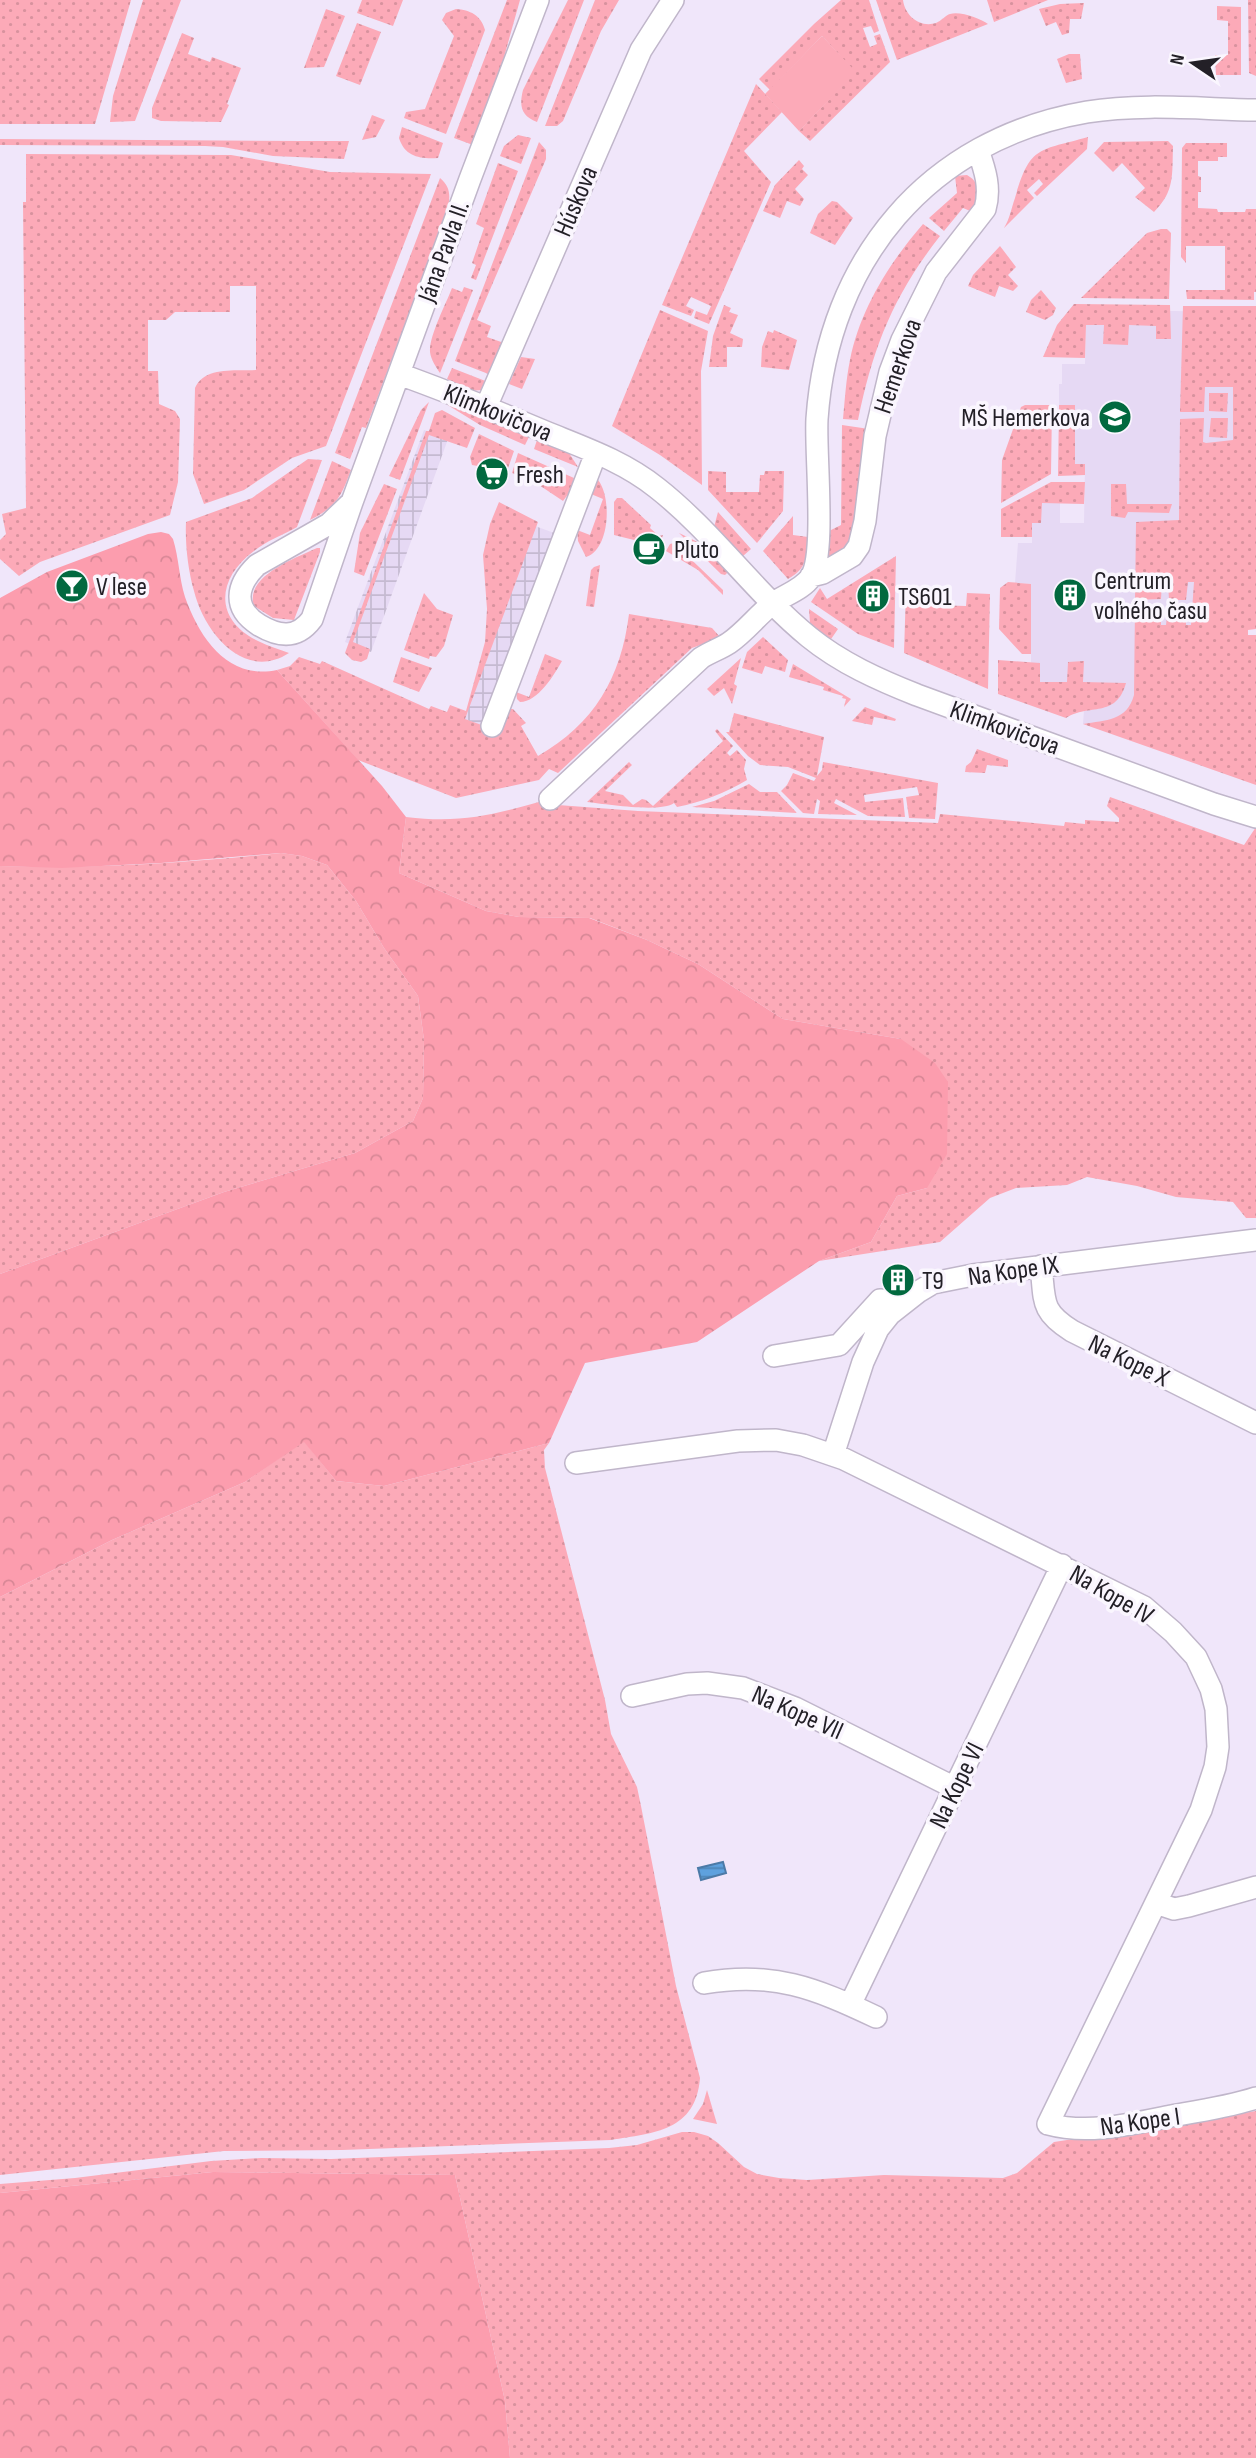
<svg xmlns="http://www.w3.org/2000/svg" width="1256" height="2458" font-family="'Sofia Sans Condensed',sans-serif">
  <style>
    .built { fill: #e6d9f4 }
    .industrial { fill: url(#industrial-grid) }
    .grass { fill: url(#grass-dots) }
    .forest { fill: url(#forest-crowns) }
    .pitch { fill: #fcaab8 }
    .water { fill: url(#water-rules); stroke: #4c7aa7; stroke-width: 2 }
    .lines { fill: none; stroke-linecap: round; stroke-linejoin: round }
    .minor-casing { stroke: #c0b6ca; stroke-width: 24 }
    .minor { stroke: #fff; stroke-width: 21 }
    .labels { text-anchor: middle; stroke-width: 7; stroke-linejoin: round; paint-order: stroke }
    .street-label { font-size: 26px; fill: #232027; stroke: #faf6fe }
    .poi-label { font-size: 26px; fill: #232027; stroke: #faf6fe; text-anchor: start }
  </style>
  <defs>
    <pattern id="industrial-grid" width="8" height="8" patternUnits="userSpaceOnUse" patternTransform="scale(1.75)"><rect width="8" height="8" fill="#e6d9f4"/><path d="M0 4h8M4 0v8" fill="none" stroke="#c5bad1"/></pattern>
    <pattern id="grass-dots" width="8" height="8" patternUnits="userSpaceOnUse" patternTransform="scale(1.75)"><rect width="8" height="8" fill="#fcaab8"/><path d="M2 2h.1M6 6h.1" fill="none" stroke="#d8929e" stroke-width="1.8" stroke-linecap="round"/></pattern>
    <pattern id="forest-crowns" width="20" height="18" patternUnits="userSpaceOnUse" patternTransform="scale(1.75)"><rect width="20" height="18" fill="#fc9dae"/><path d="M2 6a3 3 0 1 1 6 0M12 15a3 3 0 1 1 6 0" fill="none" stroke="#d88796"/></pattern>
    <pattern id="water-rules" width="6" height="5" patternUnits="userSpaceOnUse" patternTransform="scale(1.75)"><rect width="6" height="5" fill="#5ea1de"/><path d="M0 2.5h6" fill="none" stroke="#4d83b4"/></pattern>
  </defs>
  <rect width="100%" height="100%" fill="#f0e6fa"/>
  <path class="built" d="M1103,310L1243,312L1241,492L1207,696L1162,732L1083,724L1084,711L1067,682H1039L1031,662V584L1015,583L1018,543H1032V523L1041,503H1060V523H1084L1085,465L1075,464V405H1059V384H1062V364H1085L1086,325Z"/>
  <path class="industrial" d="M424,430L448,439L371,652L345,642Z
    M535,526L557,534L486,727L464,719Z"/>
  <path class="grass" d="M0,0H131L95,124H0Z
    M143,0H181L135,121L110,122L113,96Z
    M362,0H403L393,26L357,13Z
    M507,0H520L499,75L473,145L454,138Z
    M568,0H584L537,122C521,116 519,106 523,90Z
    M595,0H619L601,31L563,121L557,126H545Z
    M841,0H869L879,31L874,33L871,26L863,28L870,47L877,44L874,36L880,34L890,62L810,141L799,131L855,72L822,36L770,90L759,79L814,24Z
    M876,0H903C905,16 920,28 936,23C941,21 946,15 950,14C961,11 981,19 988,24L897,60Z
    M987,0H1048L994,22Z
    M1248,0H1256V76L1249,73Z
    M1084,3L1081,19H1070L1069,33L1062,35L1056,22L1046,26L1039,9L1060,4Z
    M1217,6L1241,7V75H1216L1215,55H1228V21L1217,20Z
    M326,9L345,16L324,67L304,68Z
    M456,9C470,10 481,15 485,30L446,134L404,118L406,112L425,109L454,36L442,20L446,13Z
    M357,23L381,32L360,85L336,76Z
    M182,33L194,38L188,54L210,62L212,57L241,68L227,104L229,105L221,122L161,121L152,118V108Z
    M1069,54H1080L1082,79L1066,83L1057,59Z
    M756,84L782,112L744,151L771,182L709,324L694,318L696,311L707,315L711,306L691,297L686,306L694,310L691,316L662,305Z
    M372,115L385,120L376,137L362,140Z
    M402,127L443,143L438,158C420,159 405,157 399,138Z
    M518,135L531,138L521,164L500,156L504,146Z
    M1088,137L1087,149L1037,196L1034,193L1043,184L1039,179L1027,190L1034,198L1004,228C1010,218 1011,209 1015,198C1030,145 1039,151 1088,137Z
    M0,139L301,141H349L344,159L273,156L223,147L205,146L0,145Z
    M1168,141L1173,146C1172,175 1175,191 1154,212L1135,197L1145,188L1122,163L1113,172L1094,153L1104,142Z
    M539,142L546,150V159L477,320L491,326L487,337L504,343L491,375L455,361Z
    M1186,143H1227V157H1218V161H1198V176L1201,177V192H1198V208L1217,209L1218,212H1245L1246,209H1256V292H1254V300L1187,299L1186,290H1225V246H1186V263L1181,257L1182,148Z
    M26,154L231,155L330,172L431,174L326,446L292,458L244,490L204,504L193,474L195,388C204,366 237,371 256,370V286H230V312H175L166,320H148V371H158L159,404L175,411L180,419L178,482L170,515L40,562L19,576L0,559V540L6,534L2,514L26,508L23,202H26Z
    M799,160L804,166L802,169L808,175L795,189L804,199L800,206L787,201L780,218L763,211L775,185Z
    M498,163L518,171L476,280L471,278L476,265L472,263L484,228L476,224Z
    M967,175C983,184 978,197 975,213L963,208L944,231L929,218L957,193L955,176Z
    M440,178C452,188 450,198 447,213L366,428L362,427L350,459L335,453Z
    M832,201L837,202L853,218L835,245L810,233L818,214Z
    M923,224L940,236C893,296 873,347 858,420L843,419C845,399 846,379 850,360C860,309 890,262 923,224Z
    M1161,229H1167L1171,233L1169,299L1081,298L1147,233Z
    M1000,246L1016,267L1008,275L1018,286L1013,291L999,286L995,297L968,286L973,275Z
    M464,287L473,290L440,373C436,367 431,360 430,352C429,336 446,304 452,288L462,292Z
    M1041,290L1056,308L1053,315L1045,320L1026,312L1031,300Z
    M1074,304L1170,305L1171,339H1156V326L1129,325L1128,345L1103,344L1104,325H1086L1085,358L1043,357L1057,325Z
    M724,305L731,308L729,312L738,315L730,333L743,339L742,347H727V367H709L713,336Z
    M1183,306H1256V629L1248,630V635H1256V785L1083,724C1106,720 1127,721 1134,695L1135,606L1161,607V625H1166L1168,607L1184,606L1186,609V625H1191L1194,582H1188L1186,600H1169L1168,582H1162L1161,599L1135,600L1136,522L1179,520L1180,419L1204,418L1203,442L1206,443L1233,440V387H1205L1204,412H1180Z
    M660,310L708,331L701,371L702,485L660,455L612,426Z
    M774,330L797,340L789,370L761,367L762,347L768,331L773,333Z
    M521,357L535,359L522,389L509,384Z
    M452,368L488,382L483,390L468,391L447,379Z
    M1209,393H1228L1227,412L1209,411Z
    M429,402L400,480L389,476L421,410Z
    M446,404L455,405L529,437L525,445L480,425Z
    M1025,405H1049L1052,407L1051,474L1001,503L1002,460L1021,407Z
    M1059,405H1075V464H1085V475L1058,476Z
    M442,410L475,428L467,448L429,435L353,642L370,649L367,659L361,662L352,660L345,653L426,431H429L435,413Z
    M1211,418H1228L1227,438L1209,437Z
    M842,425L869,429L851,545L831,559L827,552V532L841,525Z
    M479,434L514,451L507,471L472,465L470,457Z
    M537,440L569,453L578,467L534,449Z
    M518,453L574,478L572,489L563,501L536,483L512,473Z
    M308,459L322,460L297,527C283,535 266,541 254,551C216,579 214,620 258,641C268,646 279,649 289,653C244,682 204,632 194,591C188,570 185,544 186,522L252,498Z
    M332,461L351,470C341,497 337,506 310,520Z
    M708,471L726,472V492H759L760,475H764L765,471H784L783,511L757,543L708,490Z
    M598,480C612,497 610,550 586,557L578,541L577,530L590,535L603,499L591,494Z
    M1051,482H1085L1084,504L1042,503L1041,523H1032V537H1001V509Z
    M384,484L397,489L364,576L354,572L360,533Z
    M1111,484H1126L1127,504H1172L1169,513L1128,512L1125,518L1111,516Z
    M617,498H622L651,525L650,528L659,536L663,535L660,544L654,545L614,535V502Z
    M499,502L538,522L465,719L501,732L509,709H513L526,723L521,726L538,756C594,724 621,678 629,614L712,628L720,637L738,621L726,636L692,648L558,773L549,769L539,780L456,798L358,760L277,670L290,666L299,657L320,664L322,661L429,709L431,706L447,712L450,705L466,711L485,642L487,609L483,555L490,524Z
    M718,512L751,549L743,556L714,527Z
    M793,516V535L808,537C808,555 807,569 788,579L763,551Z
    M679,533L704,545L708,553L712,550L730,570L725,575L721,574Z
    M674,543L723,590V595L698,570L666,551L670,544Z
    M317,548H320V552L294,620L273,618L254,606C244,576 296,558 317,548Z
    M896,556L894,648L858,634L811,602L820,588L827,599Z
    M600,565L594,607L586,606L591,570L594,567Z
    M1008,582L1031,584V654H1022L999,629L1000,588Z
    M906,590H923V594H932L933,605L966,606L967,593L990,594L988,689L904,653Z
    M424,593L437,609L453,615L444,646L436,657L430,656L429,659L404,650Z
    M809,609L838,629L829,642L810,623Z
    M763,637L788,660L785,672L765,666L762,674L742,668L747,652Z
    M545,654L562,661C554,675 538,702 520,702L517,699L516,692L529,697Z
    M401,657L432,668L419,692L393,682Z
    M741,658L734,684L737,686L732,704L724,688L714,696L707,689Z
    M998,660L1040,663V682H1067L1068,662L1084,661L1083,682L1126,683C1116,719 1089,703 1066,718L998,694Z
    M793,664L851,699L844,707L846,699L842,698L843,696L823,690L824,687L789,677Z
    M865,707L896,719L895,721L874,717L872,725L852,721Z
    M734,713L824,737L817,776L822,770L823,762L938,783L935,819L909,818L906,797L919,795L917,787L864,795L865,802L903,798L905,817L868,816L836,799L834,803L857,815L818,814L820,801L817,799L814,814L803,813L781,791L787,785L793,773L814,781L816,778L788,767L760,765L748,756L726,732H729Z
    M717,729L733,746L727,753L730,756L737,750L746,760L744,769L747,780C725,793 702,802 677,807L674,803C661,813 605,804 587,802L629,762L632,765L605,791L623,795L633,805L642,799L646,800L653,806L723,741L715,731Z
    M977,749L1008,760V767L987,765L985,773L965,772L966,766L971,762Z
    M749,784L760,792H777L797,813L692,807L714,801Z
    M1110,797L1244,845L1256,827V1218H1246L1233,1202L1176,1197L1137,1186L1087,1177L1067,1185L1016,1188L990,1198L940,1242L819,1261L871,1242L897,1196L927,1188L901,1039L783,1019L698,964L647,940L590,918L519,917L486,911L399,873L406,817C463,824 496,814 550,799L558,805L638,811L938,823L940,814L1064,826L1065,822L1085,824V820L1119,822V818L1107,806Z
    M281,853L302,856L327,865L356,901L384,948L418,996L424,1040L423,1098L413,1121L355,1153L224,1192L0,1274V866C94,869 187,863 281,853Z
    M304,1441L336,1481L384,1486L549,1443L544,1450L545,1468L605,1700L611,1734L637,1787L641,1806L676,1986L700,2078C696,2131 654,2133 611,2140L342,2150L224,2151L0,2175V1597L112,1540L245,1482Z
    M707,2090L717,2124L693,2119L703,2104Z
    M1256,2111V2458H510L505,2401L455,2175L213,2172L0,2193V2184L75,2178L211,2161L261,2158L331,2159L609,2148L637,2145L682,2132H694L708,2136L718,2143L744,2167L757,2174L779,2178L807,2180L884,2175L1003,2178L1017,2173L1054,2142Z"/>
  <path class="forest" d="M161,532L169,534L173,539C179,558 179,578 185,597C200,639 228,680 277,670L382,786L406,817L399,873L486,911L519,917L589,918L647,940L698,964L783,1019L901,1039L935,1063L948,1082L947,1154L927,1188L897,1196L871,1242L819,1261L697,1342L585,1363L549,1443L384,1486L336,1481L304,1442L245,1482L112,1540L0,1597V1274L224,1192L355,1153L413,1121L423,1098L424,1040L418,996L384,948L356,901L327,865L302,856L281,853L161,863L62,868L0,866V598L47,572L148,534Z
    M213,2172L455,2175L505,2401L510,2458H0V2193Z"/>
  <path class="pitch" d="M822,36L856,72L799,131L765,94Z"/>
  <path class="water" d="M723,1862L726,1873L701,1880L698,1868Z"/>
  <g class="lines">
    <defs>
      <path id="minor" d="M399,374C449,392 498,412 548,433C585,448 625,462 657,488C713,532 754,592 809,637C841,663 879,680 917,695L1214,804L1256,817
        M486,407L641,50L673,0
        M352,502L329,524L257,565C236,585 232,608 259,625C279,637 297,639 312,619L352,502L470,179L538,0
        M811,576L823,573L852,556L859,546L865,521L875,436L890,372L902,340L936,272L985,209C991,188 985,170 978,150
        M492,726L596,453
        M550,799L701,658C710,652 720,649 729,643C745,632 757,616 772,604C784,595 802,590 811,577C826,554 815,452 817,419C828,260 928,139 1087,112C1142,103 1200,109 1256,110
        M1041,1266C1045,1301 1040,1311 1072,1331L1256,1423
        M774,1356L839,1345L880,1300L903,1303
        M833,1455L863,1362L878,1329L890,1314L918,1292L933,1283L973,1275L1256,1240
        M576,1463L738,1441L776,1440L803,1445L844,1459L1144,1607L1173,1632L1196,1657L1211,1689L1216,1709L1218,1747L1215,1767L1201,1810L1048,2124C1088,2135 1131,2124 1171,2116C1200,2111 1228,2107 1256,2098
        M632,1696L687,1684L707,1683L743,1688L795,1708L955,1788
        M1156,1903L1174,1909L1189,1906L1256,1887
        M704,1983C773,1971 815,1988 876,2017
        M850,2005L1062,1565"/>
    </defs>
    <use href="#minor" class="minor-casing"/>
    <use href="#minor" class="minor"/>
  </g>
  <defs>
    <symbol id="school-disc" viewBox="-11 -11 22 22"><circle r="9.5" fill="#02693f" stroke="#faf6fe"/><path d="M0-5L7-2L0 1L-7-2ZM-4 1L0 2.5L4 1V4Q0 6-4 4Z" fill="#fff"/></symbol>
    <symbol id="supermarket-disc" viewBox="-11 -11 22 22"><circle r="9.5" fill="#02693f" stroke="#faf6fe"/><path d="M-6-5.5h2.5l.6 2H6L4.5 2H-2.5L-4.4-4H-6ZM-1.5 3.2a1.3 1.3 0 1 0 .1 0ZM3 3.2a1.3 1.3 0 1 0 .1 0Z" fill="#fff"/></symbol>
    <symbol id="cafe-disc" viewBox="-11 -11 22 22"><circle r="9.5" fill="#02693f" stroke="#faf6fe"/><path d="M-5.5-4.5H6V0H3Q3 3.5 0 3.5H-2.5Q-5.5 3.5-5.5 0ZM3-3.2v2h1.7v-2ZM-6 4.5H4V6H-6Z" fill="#fff"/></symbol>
    <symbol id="bar-disc" viewBox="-11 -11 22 22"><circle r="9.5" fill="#02693f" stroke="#faf6fe"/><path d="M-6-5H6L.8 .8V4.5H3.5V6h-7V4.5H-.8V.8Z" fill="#fff"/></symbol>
    <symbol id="building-disc" viewBox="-11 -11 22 22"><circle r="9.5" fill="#02693f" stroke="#faf6fe"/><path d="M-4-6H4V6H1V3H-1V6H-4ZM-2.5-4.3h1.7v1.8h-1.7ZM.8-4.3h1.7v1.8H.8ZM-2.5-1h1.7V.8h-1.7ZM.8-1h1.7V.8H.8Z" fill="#fff"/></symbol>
  </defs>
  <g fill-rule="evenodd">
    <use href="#school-disc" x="1096" y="398" width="38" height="38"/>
    <use href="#supermarket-disc" x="473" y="455" width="38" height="38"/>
    <use href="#cafe-disc" x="630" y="530" width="38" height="38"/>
    <use href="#bar-disc" x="53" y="567" width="38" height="38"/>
    <use href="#building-disc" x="1051" y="576" width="38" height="38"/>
    <use href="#building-disc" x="854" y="577" width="38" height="38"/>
    <use href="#building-disc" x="879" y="1261" width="38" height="38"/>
  </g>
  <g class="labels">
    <g class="street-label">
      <text transform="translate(575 201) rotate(-67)" y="9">Húskova</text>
      <text transform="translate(443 251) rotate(-70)" y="9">Jána Pavla II.</text>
      <text transform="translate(897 366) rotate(-71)" y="9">Hemerkova</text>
      <text transform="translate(498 412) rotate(22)" y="9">Klimkovičova</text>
      <text transform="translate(1005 727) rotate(20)" y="9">Klimkovičova</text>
      <text transform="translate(1013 1270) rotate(-8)" y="9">Na Kope IX</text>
      <text transform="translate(1129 1360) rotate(26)" y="9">Na Kope X</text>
      <text transform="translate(1112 1594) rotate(30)" y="9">Na Kope IV</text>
      <text transform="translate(798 1712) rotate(24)" y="9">Na Kope VII</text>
      <text transform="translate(956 1785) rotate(-64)" y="9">Na Kope VI</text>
      <text transform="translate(1140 2121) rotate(-8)" y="9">Na Kope I</text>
    </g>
    <g class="poi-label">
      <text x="1090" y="426" text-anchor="end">MŠ Hemerkova</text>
      <text x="516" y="483">Fresh</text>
      <text x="674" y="558">Pluto</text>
      <text x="1094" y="589">Centrum<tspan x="1094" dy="30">voľného času</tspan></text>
      <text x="96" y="595">V lese</text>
      <text x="898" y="605">TS601</text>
      <text x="922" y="1289">T9</text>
    </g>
  </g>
  <g transform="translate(1193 63) rotate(283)" stroke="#faf6fe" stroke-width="5" paint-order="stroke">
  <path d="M0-5L12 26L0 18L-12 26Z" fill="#232027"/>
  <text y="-10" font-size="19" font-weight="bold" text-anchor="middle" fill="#232027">N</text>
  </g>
</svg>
